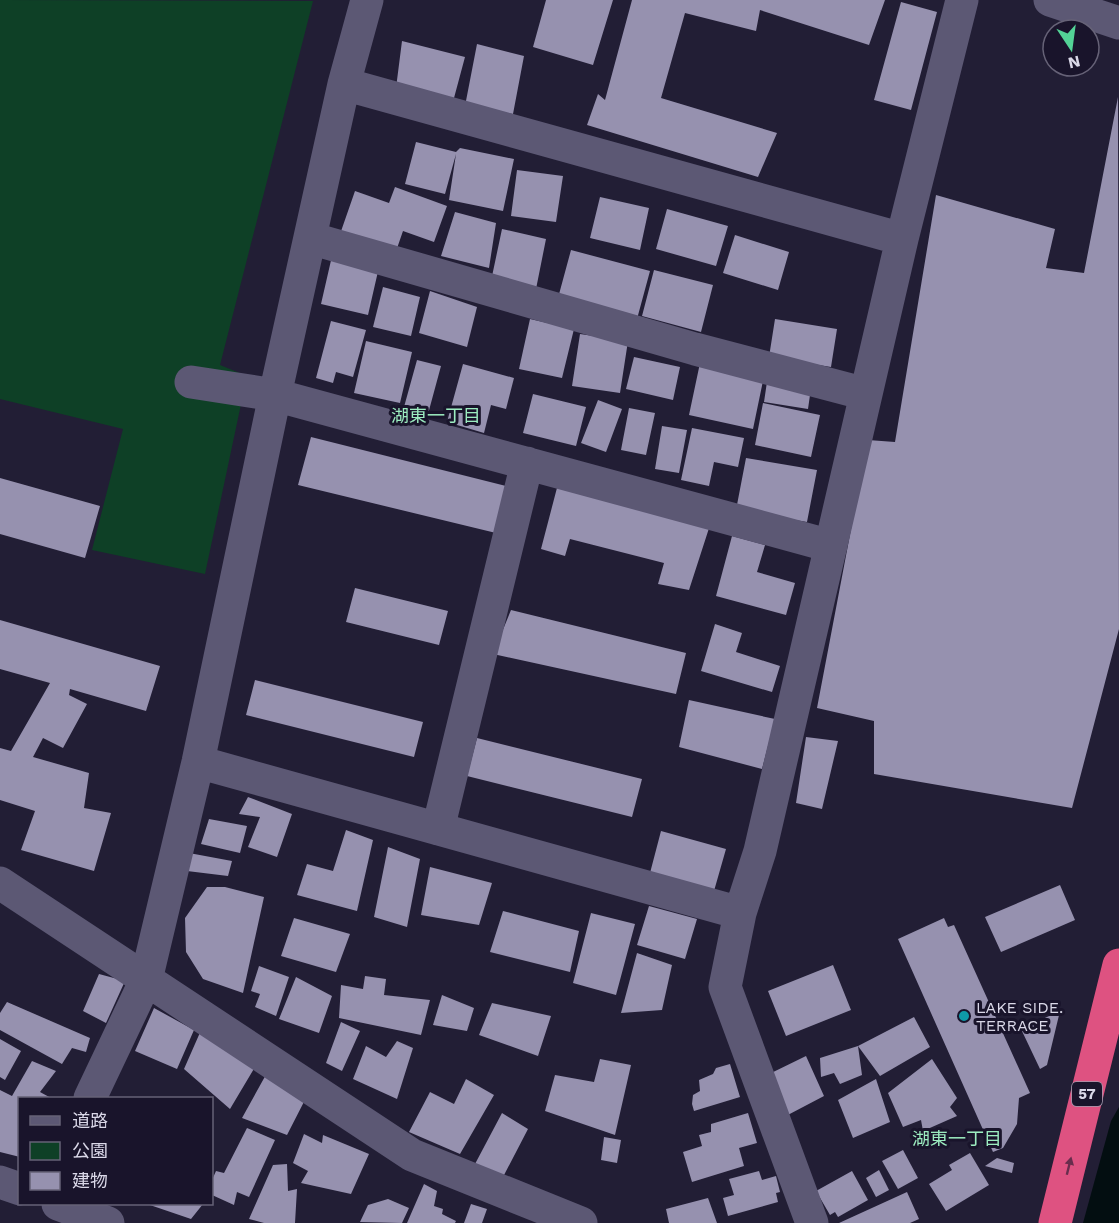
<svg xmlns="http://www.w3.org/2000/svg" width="1119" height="1223" font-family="'Work Sans','Noto Sans JP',sans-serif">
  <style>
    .green { fill: #0e4026 }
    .water { fill: #030e11 }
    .building { fill: #9691af }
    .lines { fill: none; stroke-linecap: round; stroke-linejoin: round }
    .minor { stroke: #5c5874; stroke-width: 33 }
    .highway { stroke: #de5281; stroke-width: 33 }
    .oneway { fill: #682d4d }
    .culture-dot { fill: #0f9aa8; stroke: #19142b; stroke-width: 2 }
    .labels { text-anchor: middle; stroke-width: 6; stroke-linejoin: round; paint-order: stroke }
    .shield { fill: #19142b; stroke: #a09daf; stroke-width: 1.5 }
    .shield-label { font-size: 15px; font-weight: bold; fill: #dad8e8 }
    .poi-label { font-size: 16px; fill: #dad8e8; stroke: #19142b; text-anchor: start }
    .neighbourhood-label { font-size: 18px; fill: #9cecc0; stroke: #19142b }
  </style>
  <rect width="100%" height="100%" fill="#221e35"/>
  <path class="green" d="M0,0L313,1L220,365L247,376L205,574L92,550L123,429L0,399Z"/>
  <path class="water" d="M1119,1107V1223H1083L1111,1121Z"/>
  <path class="building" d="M546,0H613L593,65L533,47Z
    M632,0H885L869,45L760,10L756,31L685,13L661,98L777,133L758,177L587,125L598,94L605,100Z
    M901,2L937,12L911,110L874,100Z
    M402,41L465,57L454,98L396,88Z
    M477,44L524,56L513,114L465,106Z
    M1118,97L1119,629L1072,808L874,774V721L817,708L868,440L895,442L936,195L1055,229L1046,268L1084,273Z
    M416,142L456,152L460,148L514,159L503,211L449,200L456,154L445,194L405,184Z
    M517,170L563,176L556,222L511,216Z
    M395,187L447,206L434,242L403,231L394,257L339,237L355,191L389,203Z
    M600,197L649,208L640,250L590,238Z
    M667,209L728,226L716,266L656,249Z
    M455,212L496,223L489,268L441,256Z
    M502,229L546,239L536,289L491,281Z
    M735,235L789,252L778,290L723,273Z
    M571,250L650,271L637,319L558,298Z
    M332,256L379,267L368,315L321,304Z
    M654,270L713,285L701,332L642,316Z
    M383,287L420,297L411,336L373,327Z
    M430,291L477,307L467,347L419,333Z
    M530,319L574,329L562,378L519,369Z
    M775,319L837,329L831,367L769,357Z
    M331,321L366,330L353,377L336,372L333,383L316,378Z
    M580,334L628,341L620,393L572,386Z
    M366,341L412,352L400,403L354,393Z
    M634,357L680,367L673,400L626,389Z
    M417,360L441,366L428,414L404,407Z
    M700,363L764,376L753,429L689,415Z
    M463,364L514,378L506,409L491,405L484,433L447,422Z
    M768,375L812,381L808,409L764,402Z
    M533,394L586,407L576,446L523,433Z
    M598,400L622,409L606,452L581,443Z
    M763,403L820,415L811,457L755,445Z
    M629,408L655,413L646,455L621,450Z
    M662,426L687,430L679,473L655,469Z
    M692,428L744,438L738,467L714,462L709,486L681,480Z
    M311,437L510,487L496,533L298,485Z
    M746,458L817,470L807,522L736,510Z
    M0,478L100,506L85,558L0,534Z
    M558,484L711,522L689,590L658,584L664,563L570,539L565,556L541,549Z
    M732,536L765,545L757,572L795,583L786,615L716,596Z
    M355,588L448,611L439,645L346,622Z
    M511,610L686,653L676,694L493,654Z
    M0,620L160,666L146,711L70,689L69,695L87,704L63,748L43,738L33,757L89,773L84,808L111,813L94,871L21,850L35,811L0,800V748L11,751L50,683L0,669Z
    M715,624L742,633L736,652L780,666L772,692L701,671Z
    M255,680L423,722L414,757L246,715Z
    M689,700L775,719L762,769L679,747Z
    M806,737L838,741L822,809L796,803Z
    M477,738L642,779L632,817L467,776Z
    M248,797L292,814L277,857L248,847L260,817L239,814Z
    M209,819L247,826L240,853L201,844Z
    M346,830L373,840L357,911L297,895L307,864L333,871Z
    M661,831L726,849L714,891L650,873Z
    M388,847L420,859L407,927L374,917Z
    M189,853L232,861L228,876L187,871Z
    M430,867L492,883L479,925L421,915Z
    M1060,885L1075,920L1001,952L985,917Z
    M207,887H225L264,897L243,993L203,979L186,952L185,918Z
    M649,906L697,919L685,959L637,945Z
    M503,911L579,931L570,972L490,952Z
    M591,913L635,924L616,995L573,983Z
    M294,918L350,934L336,972L281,956Z
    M944,918L948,927L954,925L1030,1093L1019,1098L1017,1124L1003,1148L993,1152L898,939Z
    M637,953L672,965L662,1010L621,1013Z
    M833,965L851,1010L786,1036L768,991Z
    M259,966L289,977L276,1016L255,1007L260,994L251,991Z
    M99,974L125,981L106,1023L83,1011Z
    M365,976L386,979L384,995L430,1000L421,1035L339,1018L341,985L363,989Z
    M296,977L332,996L319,1033L279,1019Z
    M442,995L474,1008L467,1031L433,1025Z
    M7,1002L90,1038L86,1052L72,1048L62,1064L0,1030V1013Z
    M492,1003L551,1016L538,1056L479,1035Z
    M154,1008L194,1030L177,1069L135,1051Z
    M1060,1011L1047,1065L1040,1069L1021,1029Z
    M914,1017L930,1047L880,1076L858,1046Z
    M341,1022L360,1031L342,1071L326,1063Z
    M202,1028L255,1067L230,1109L184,1069Z
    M0,1039L21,1051L5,1080L0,1077Z
    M397,1041L413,1048L397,1099L353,1079L366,1046L386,1057Z
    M858,1046L862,1075L840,1084L834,1073L821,1077L820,1058Z
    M806,1056L824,1096L784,1117L763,1077Z
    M600,1059L631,1065L615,1135L545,1111L555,1075L594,1082Z
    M932,1059L957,1098L950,1107L957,1116L923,1131L921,1120L903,1127L888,1093Z
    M32,1061L56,1071L40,1092L51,1098H20V1157L0,1152V1090L12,1096Z
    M730,1064L740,1097L694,1111L692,1104L693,1095L700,1091L699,1080L713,1074L716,1068Z
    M268,1071L309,1092L287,1135L242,1118Z
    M466,1079L494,1095L460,1154L409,1132L430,1092L454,1104Z
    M876,1079L890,1122L853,1138L838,1100Z
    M502,1113L528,1129L503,1177L475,1164Z
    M748,1113L757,1143L739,1148L744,1166L692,1182L683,1152L702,1146L699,1135L711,1132V1124Z
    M247,1128L275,1140L249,1197L237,1192L234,1205L212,1195V1180L216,1171L224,1173Z
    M304,1134L322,1143L323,1135L369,1154L351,1194L301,1183L308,1171L293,1163Z
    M604,1137L621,1140L617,1163L601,1160Z
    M903,1150L918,1178L898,1189L882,1161Z
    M970,1153L989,1185L946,1211L929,1184L952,1170L949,1165Z
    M997,1158L1014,1163L1012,1173L985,1166Z
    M287,1164L288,1191L297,1189L295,1223H264L249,1219L273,1165Z
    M879,1170L889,1190L876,1197L866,1178Z
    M759,1171L762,1180L776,1176L780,1192L776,1193L778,1202L728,1216L723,1198L734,1195L729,1179Z
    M852,1171L868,1200L838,1217L835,1212L830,1215L816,1191Z
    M424,1184L437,1191L434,1206L443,1209L442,1214L456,1221L455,1223H407Z
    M907,1192L919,1219L910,1223H839Z
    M708,1198L717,1223H669L666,1209Z
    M388,1199L409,1208L402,1223L360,1222L368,1205Z
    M147,1204H203L191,1219Z
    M471,1204L487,1209L482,1223H464Z"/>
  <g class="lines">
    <path class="minor" d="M1050,0L1119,23
      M344,84L902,239
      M310,238L695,349L866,394
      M191,382L275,395L831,546
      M198,762L740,913
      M438,829L527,463
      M0,883L412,1155L581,1223
      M90,1098L146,980L198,762L275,395L344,84L367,0
      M0,1182L20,1189
      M58,1204L108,1223
      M812,1223L725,987L740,913L760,851L902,239L962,0"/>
    <path class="highway" d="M1055,1223L1119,965"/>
  </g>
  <defs><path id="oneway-solid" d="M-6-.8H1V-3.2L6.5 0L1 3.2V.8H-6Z" transform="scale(1.5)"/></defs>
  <use class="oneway" href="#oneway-solid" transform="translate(1069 1166) rotate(-76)"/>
  <circle class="culture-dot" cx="964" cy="1016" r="6"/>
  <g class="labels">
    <rect class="shield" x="1072" y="1082" width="30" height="24" rx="4.5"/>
    <g class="shield-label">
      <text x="1087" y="1099">57</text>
    </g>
    <g class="poi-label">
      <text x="976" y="1013">LAKE SIDE.<tspan x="976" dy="18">TERRACE</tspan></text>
    </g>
    <g class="neighbourhood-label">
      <text x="436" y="422">湖東一丁目</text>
      <text x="957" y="1145">湖東一丁目</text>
    </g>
  </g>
  <rect x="18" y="1097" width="195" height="108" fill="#19142b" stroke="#666277" stroke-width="1.5"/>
  <rect x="30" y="1116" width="30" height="9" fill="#5c5874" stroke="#666277" stroke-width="1.5"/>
  <text x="72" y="1127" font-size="18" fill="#dad8e8">道路</text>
  <rect x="30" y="1142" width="30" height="18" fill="#0e4026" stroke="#666277" stroke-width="1.5"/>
  <text x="72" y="1157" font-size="18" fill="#dad8e8">公園</text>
  <rect x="30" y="1172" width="30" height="18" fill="#9691af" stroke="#666277" stroke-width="1.5"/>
  <text x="72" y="1187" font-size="18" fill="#dad8e8">建物</text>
  <g transform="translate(1071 48) rotate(167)"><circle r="28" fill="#19142b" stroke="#666277" stroke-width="1.5"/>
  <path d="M0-4.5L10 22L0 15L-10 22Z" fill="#53d396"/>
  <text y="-9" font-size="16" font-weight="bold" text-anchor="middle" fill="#dad8e8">N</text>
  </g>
</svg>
